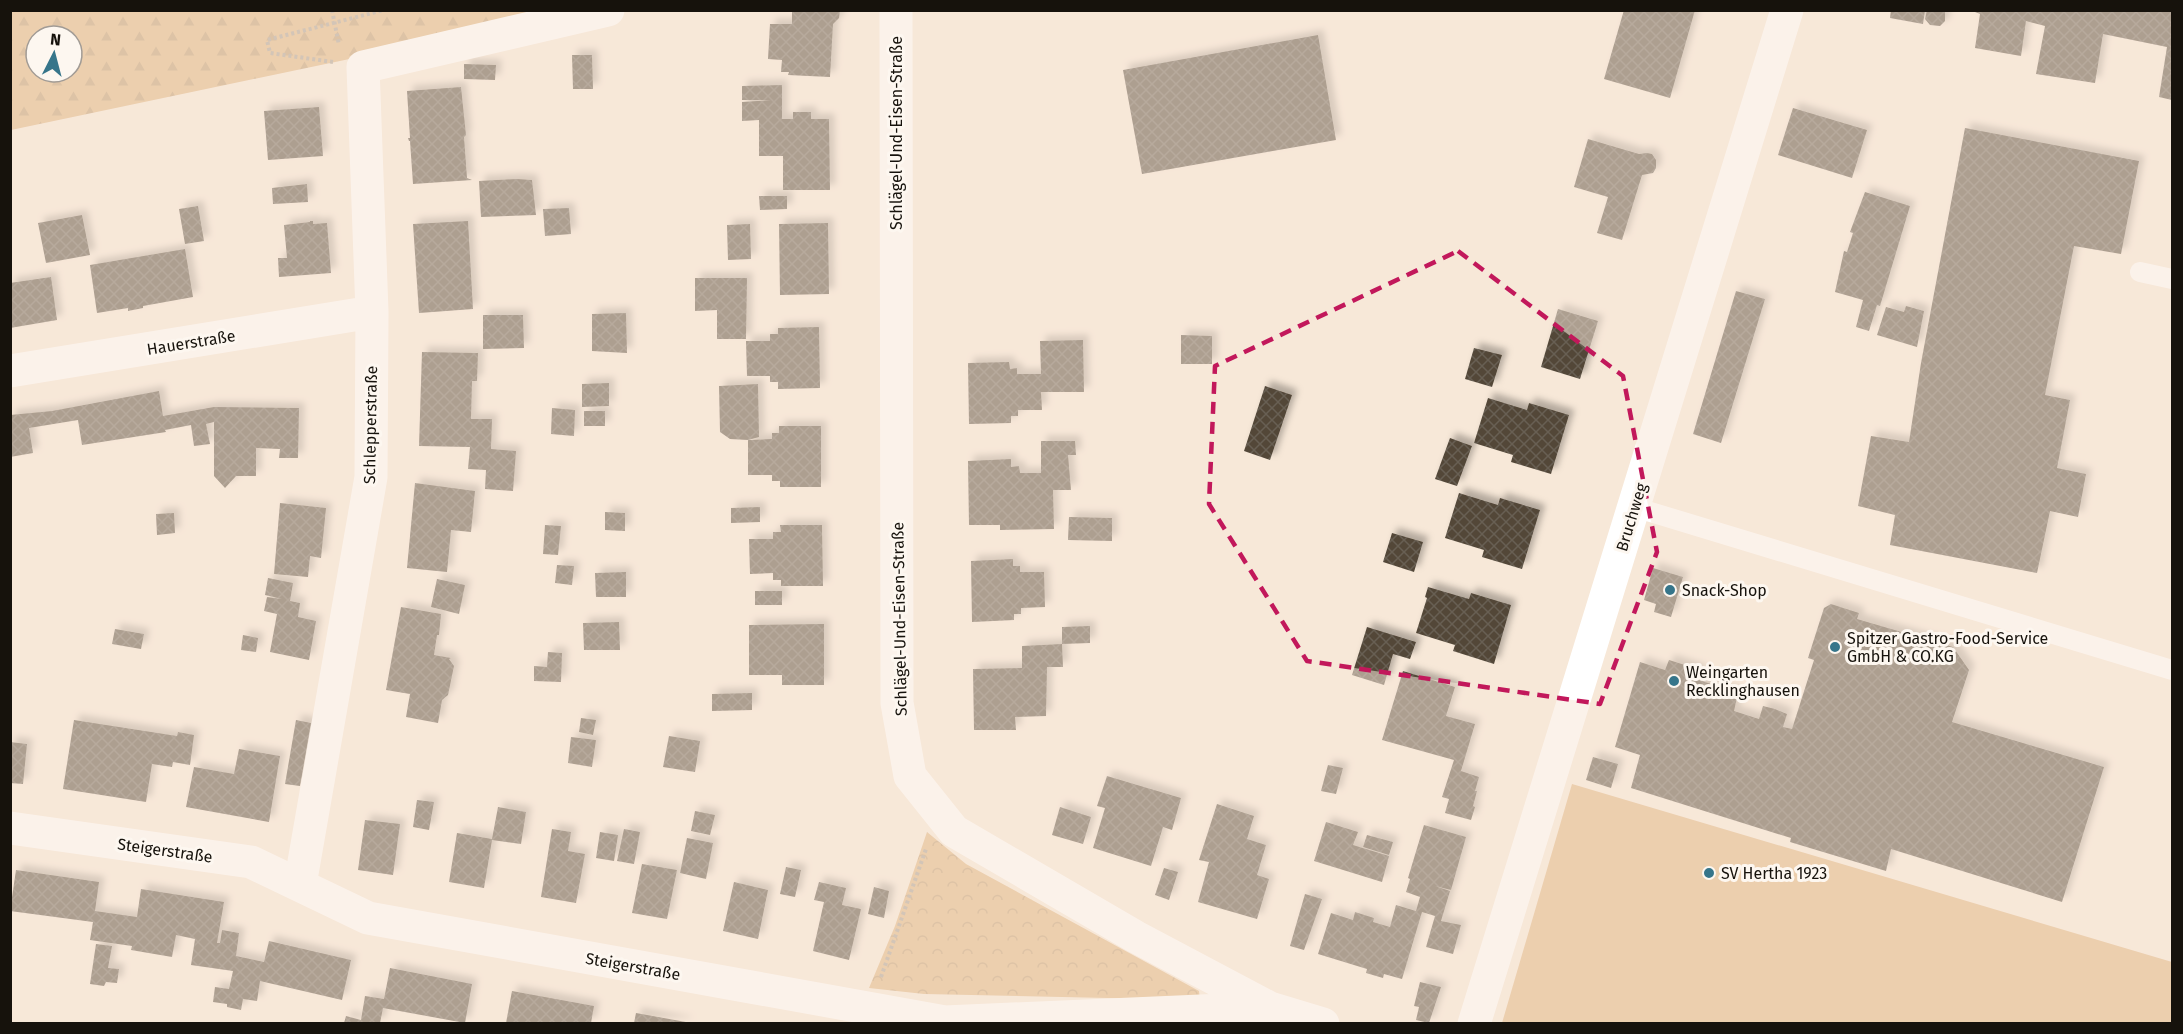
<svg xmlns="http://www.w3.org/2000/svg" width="2183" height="1034" font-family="'Fira Sans',sans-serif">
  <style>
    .forest { fill: url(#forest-firs); fill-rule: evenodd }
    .park { fill: url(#park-crowns) }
    .pitch { fill: #ddb17a }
    .building { fill: url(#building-cross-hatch); filter: url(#shadow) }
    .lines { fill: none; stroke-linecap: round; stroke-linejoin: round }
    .path { stroke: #a69b8f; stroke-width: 4; stroke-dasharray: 3 3; stroke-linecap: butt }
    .service { stroke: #fff; stroke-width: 20 }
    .minor { stroke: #fff; stroke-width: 33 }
    .tertiary { stroke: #fff; stroke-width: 33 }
    .marked { fill: none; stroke: #c2185b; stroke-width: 4.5; stroke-dasharray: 12 8; stroke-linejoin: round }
    .poi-dot { fill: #36758a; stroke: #fdf7f0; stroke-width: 2 }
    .labels { text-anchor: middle; stroke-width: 6; stroke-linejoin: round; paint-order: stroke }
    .street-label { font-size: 16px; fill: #16120c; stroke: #fdf7f0 }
    .poi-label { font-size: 16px; fill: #16120c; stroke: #fdf7f0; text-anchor: start }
  </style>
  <defs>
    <pattern id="forest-firs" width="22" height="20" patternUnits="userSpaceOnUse" patternTransform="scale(1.5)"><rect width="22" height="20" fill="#ddb17a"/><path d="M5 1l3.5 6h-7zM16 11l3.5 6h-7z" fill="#bd9768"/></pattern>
    <pattern id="park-crowns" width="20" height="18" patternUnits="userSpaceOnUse" patternTransform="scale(1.5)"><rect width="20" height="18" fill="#ddb17a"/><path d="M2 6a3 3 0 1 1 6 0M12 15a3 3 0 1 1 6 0" fill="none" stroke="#bd9768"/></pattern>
    <pattern id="building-cross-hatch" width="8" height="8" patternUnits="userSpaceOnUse" patternTransform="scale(1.5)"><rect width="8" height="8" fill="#524739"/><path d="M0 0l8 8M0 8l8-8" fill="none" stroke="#675e52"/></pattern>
    <filter id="shadow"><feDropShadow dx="5.5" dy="-5.5" stdDeviation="3" flood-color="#0004"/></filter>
  </defs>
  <rect width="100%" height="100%" fill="#f7e8d8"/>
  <path class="forest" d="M11,11H551L359,57L11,130ZM36,36H72V72H36Z"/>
  <path class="park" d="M927,832L966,864L1199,991L1200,1000L924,994L869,988L895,926Z"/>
  <path class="pitch" d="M1572,784L2172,962V1023H1502Z"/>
  <path class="building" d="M792,10H840L839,18L833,24L830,77L788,75L789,72H781L782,60L768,59L770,24H792Z
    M1624,10H1695L1670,98L1604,79Z
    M1891,10H1925L1923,24L1890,18Z
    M1927,10H1945V21L1940,26L1930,25L1925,19Z
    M1970,10H2172V100L2159,97L2167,47L2103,34L2095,83L2036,74L2045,26L2026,21L2021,56L1975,48L1980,14Z
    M1318,35L1336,140L1142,174L1123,70Z
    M572,55H592L593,89H573Z
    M464,64L496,65L495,80L464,79Z
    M782,85V119H793V112H811V119H829L830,190H783V156H759V120L742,121V102L771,100H742V86Z
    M461,87L466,135L464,137L467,178L472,180L413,184L410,141H409L408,138H410L407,91Z
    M319,107L323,156L268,160L264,111Z
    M1793,108L1867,130L1852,178L1778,155Z
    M1965,128L2139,161L2121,254L2074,246L2045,395L2070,400L2057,468L2086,474L2078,517L2050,511L2037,573L1890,545L1895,515L1858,506L1871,436L1909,442L1921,363Z
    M1588,139L1639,154L1647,153L1652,154L1656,160V168L1653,173L1642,175L1622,240L1597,233L1608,197L1574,187Z
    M517,179L532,180L536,215L481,217L479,181Z
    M307,184L308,202L273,204L272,188Z
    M1865,192L1910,206L1880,306L1877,305L1869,331L1856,327L1863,300L1835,292L1844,251L1847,252L1853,233L1850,232Z
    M759,196H787V209L760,210Z
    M198,206L204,241L185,244L179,209Z
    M569,208L571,234L545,236L543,209Z
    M82,215L90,255L46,263L38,223Z
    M310,221H313V224L327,223L331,273L279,277L278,258H287L284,225L310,222Z
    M468,221L473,309L419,313L413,224Z
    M828,223L829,294L780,295L779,224Z
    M750,224L751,259L728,260L727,225Z
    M185,249L193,297L143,306V308L128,311V308L97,313L90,265Z
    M51,277L57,320L10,328V283Z
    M695,278H747L746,339H717V310L695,311Z
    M1736,291L1765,299L1721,443L1693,434Z
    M1906,306L1924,311L1917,347L1877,335L1886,307L1904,312Z
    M1558,309L1598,321L1580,379L1541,367Z
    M626,313L627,353L592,351V314Z
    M483,315H523L524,348L483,349Z
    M819,327L820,388L778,389V382H770V376H747L746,341H770V334H778V328Z
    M1181,335L1212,336V364H1181Z
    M1083,340L1084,392H1041L1042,410H1018V416H1011V423L969,424L968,363L1009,362L1010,369L1017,368V374H1041L1040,341Z
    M1474,348L1502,355L1492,387L1465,379Z
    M422,352L478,353L477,381H472L471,419H492L491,449L516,451L513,491L485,489L486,470L468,469L470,447L419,446Z
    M609,383V406L582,407V384Z
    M758,384L759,437L748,440L730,439L720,432L719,386Z
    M1265,386L1292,395L1270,460L1244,451Z
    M159,391L163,416L214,407L299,408L298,458H279L280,449L256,448V476H236L225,488L214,476V422L206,424L210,444L194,446L191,425L165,430L166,432L82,445L78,420L29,428L33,453L10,457V415L52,411Z
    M1488,398L1527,410L1529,403L1569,415L1551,474L1511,462L1513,455L1474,443Z
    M552,408L575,410L574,436L551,434Z
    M584,411H605V426H584Z
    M779,426H821V487H780V481H772V475H748V440L772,439V433H779Z
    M1450,438L1472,446L1457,486L1435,479Z
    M1041,441H1075L1076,455H1068L1071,490H1053L1054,529L1000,530V525H969L968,461L1011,459V467L1019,466L1020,473H1041Z
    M415,483L475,491L471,532L451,530L447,572L407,568Z
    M1459,493L1498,505L1500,498L1540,510L1522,569L1482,557L1484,550L1445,538Z
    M280,503L326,508L321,558L310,556L308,577L274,574Z
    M760,507V522L731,523V508Z
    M605,512L625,513V531L605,530Z
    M174,513L175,533L157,535L156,514Z
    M1069,517L1112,518V541L1068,540Z
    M545,525L561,526L558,555L543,554Z
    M780,525H822L823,586H781V580H773V573L750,574L749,539H773V532H781Z
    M1392,533L1423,542L1414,572L1383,562Z
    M1013,559V566H1020V572H1044L1045,607L1021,608V614H1014V620L972,622L971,561Z
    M557,565L574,566L572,585L555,583Z
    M1653,568L1683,577L1671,617L1654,612L1656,604L1644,600Z
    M626,572V597H596L595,573Z
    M268,578L293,583L290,601L300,603L298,617L316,621L309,660L270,652L277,614L264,611L267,597L282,599L265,595Z
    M437,579L465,585L459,614L431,607Z
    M1428,587L1469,599L1471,593L1511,605L1494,664L1453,651L1455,645L1416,633L1427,598L1425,597Z
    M755,591H782V605H755Z
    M1831,604L1859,613L1857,619L1953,647L1969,670L1952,722L2104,767L2062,902L1891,849L1886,871L1790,842L1791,838L1631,788L1640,755L1615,747L1640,662L1665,670L1669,660L1701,670L1699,680L1738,693L1734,711L1759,719L1763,706L1775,709L1787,714L1783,727L1792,729L1814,660L1808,658L1824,608Z
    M401,607L441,614L439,635H437L434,655L451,658L449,659L454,666L448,695L442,700L438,723L406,717L410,694L386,690Z
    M619,622L620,650H584L583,623Z
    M824,624V685H782V675H749V625Z
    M1090,626V643L1062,644L1063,667H1047L1046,716L1015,717L1016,730H974L973,669L1022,668V646L1062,644V627Z
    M1367,627L1416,642L1410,659L1393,654L1384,685L1352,675Z
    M115,629L144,634L141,649L112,644Z
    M243,635L258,638L256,652L241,650Z
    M548,652L562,653L561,682L534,681V666L547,667Z
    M1403,671L1455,687L1446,716L1475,724L1461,771L1479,777L1475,791H1477L1473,806L1475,807L1471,820L1445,813L1449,799L1442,797L1454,760L1382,740Z
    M752,693V710L712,711V694Z
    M581,718L596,720L593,735L579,732Z
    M74,720L177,736L178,732L194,735L190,765L173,762L172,767L152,764L146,802L63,789Z
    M296,720L311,723L300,786L285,784Z
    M669,736L700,741L695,772L663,767Z
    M571,737L596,740L592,767L568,763Z
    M10,742L27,744L23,784L10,783Z
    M239,749L280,756L269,822L186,807L194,767L234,774Z
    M1593,757L1618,764L1611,788L1586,780Z
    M1328,765L1343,768L1336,794L1321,791Z
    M1107,776L1181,798L1172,830L1163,827L1151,866L1093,848L1105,808L1097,806Z
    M417,800L434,802L429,830L413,827Z
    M1217,804L1254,816L1247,839L1266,845L1257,875L1269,879L1257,919L1198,902L1209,862L1199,860Z
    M498,807L526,812L521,844L492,840L484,888L449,882L457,833L492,839Z
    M1060,807L1091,817L1083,844L1052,835Z
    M695,811L715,815L710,835L691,831Z
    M365,820L400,824L393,875L358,870Z
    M1326,822L1358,832L1353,845L1389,856L1382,882L1314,861Z
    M1424,825L1466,837L1451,890L1435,886L1450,891L1441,921L1461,925L1453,954L1426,947L1435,916L1422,912L1402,979L1384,974L1383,978L1366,973L1367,969L1318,954L1331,913L1353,920L1355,912L1374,918L1373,922L1390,927L1396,905L1416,911L1420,897L1406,892L1410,879L1408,878Z
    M552,829L571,832L568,851L585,854L576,903L541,897Z
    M624,829L640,832L634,864L617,861Z
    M600,832L618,835L614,861L596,858Z
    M1367,835L1393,842L1389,855L1363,847Z
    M687,838L713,843L706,879L680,873Z
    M642,864L677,870L667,919L632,913Z
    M786,867L801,870L795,897L780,894Z
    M1164,868L1178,872L1169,900L1155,895Z
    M16,870L99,882L95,911L137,917L141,889L224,902L217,943H220L222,930L239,933L236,956L264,962L269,941L351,960L342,1000L260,981L257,1001L243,999L241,1010L227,1007V1004L213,1002L215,987L229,989L233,971L191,965L195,939L176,935L172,957L131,950L132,946L90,940L93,922L10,911Z
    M734,882L768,890L758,939L723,931Z
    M819,882L846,888L842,905L861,909L849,960L813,951L824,902L814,900Z
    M874,887L889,891L884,918L868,914Z
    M1305,894L1322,899L1304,950L1290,946Z
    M96,944L112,946L108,968L119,969L117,983L106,982L104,986L90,984Z
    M390,968L472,984L465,1023L383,1008L380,1023H344L346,1016L361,1020L365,996L384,999Z
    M1420,982L1441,987L1429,1023L1416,1020L1419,1007L1414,1006Z
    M512,991L594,1006L591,1023H506Z
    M636,1013L686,1022V1023H634Z"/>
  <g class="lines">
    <path class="path" d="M332,10L339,45
      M333,62L270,53L267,40L384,10
      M881,977L926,849"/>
    <path class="service" d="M2140,272L2172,279
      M1634,507L2172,670"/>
    <path class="minor" d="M896,10L897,703L910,776L954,831L1136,937L1270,1008L1323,1024
      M10,371L372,312
      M10,828L251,862L368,918L945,1022L1270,1008
      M300,885L371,477L372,312L363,67L608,10"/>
    <path class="tertiary" d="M1474,1024L1787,10"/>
  </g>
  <path d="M0 0H2183V1034H0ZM1458,251L1623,376L1657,552L1600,704L1307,661L1209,504L1215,366Z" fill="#f7e8d8" fill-opacity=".55" fill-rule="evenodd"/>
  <path class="marked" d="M1458,251L1623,376L1657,552L1600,704L1307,661L1209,504L1215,366Z"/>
  <g class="poi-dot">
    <circle cx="1670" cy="590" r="6"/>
    <circle cx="1835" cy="647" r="6"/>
    <circle cx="1674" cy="681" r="6"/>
    <circle cx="1709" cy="873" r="6"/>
  </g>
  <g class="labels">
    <g class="street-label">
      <text transform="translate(896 133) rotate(-90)" y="6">Schlägel-Und-Eisen-Straße</text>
      <text transform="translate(191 342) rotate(-9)" y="6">Hauerstraße</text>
      <text transform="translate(370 425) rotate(-89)" y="6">Schlepperstraße</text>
      <text transform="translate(1631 517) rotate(-73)" y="6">Bruchweg</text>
      <text transform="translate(899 619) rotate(-91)" y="6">Schlägel-Und-Eisen-Straße</text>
      <text transform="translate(165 850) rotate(8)" y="6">Steigerstraße</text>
      <text transform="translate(633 966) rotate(10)" y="6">Steigerstraße</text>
    </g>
    <g class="poi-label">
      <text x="1682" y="596">Snack-Shop</text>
      <text x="1847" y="644">Spitzer Gastro-Food-Service<tspan x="1847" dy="18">GmbH &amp; CO.KG</tspan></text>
      <text x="1686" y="678">Weingarten<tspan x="1686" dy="18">Recklinghausen</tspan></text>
      <text x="1721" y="879">SV Hertha 1923</text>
    </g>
  </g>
  <rect width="2183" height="1034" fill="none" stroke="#16120c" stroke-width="24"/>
  <g transform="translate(54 54) rotate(6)"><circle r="28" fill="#fdf7f0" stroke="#a19b95" stroke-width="1.5"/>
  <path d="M0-4.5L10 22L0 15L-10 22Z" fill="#36758a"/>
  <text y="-9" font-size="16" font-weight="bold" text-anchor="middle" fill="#16120c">N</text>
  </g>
</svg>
